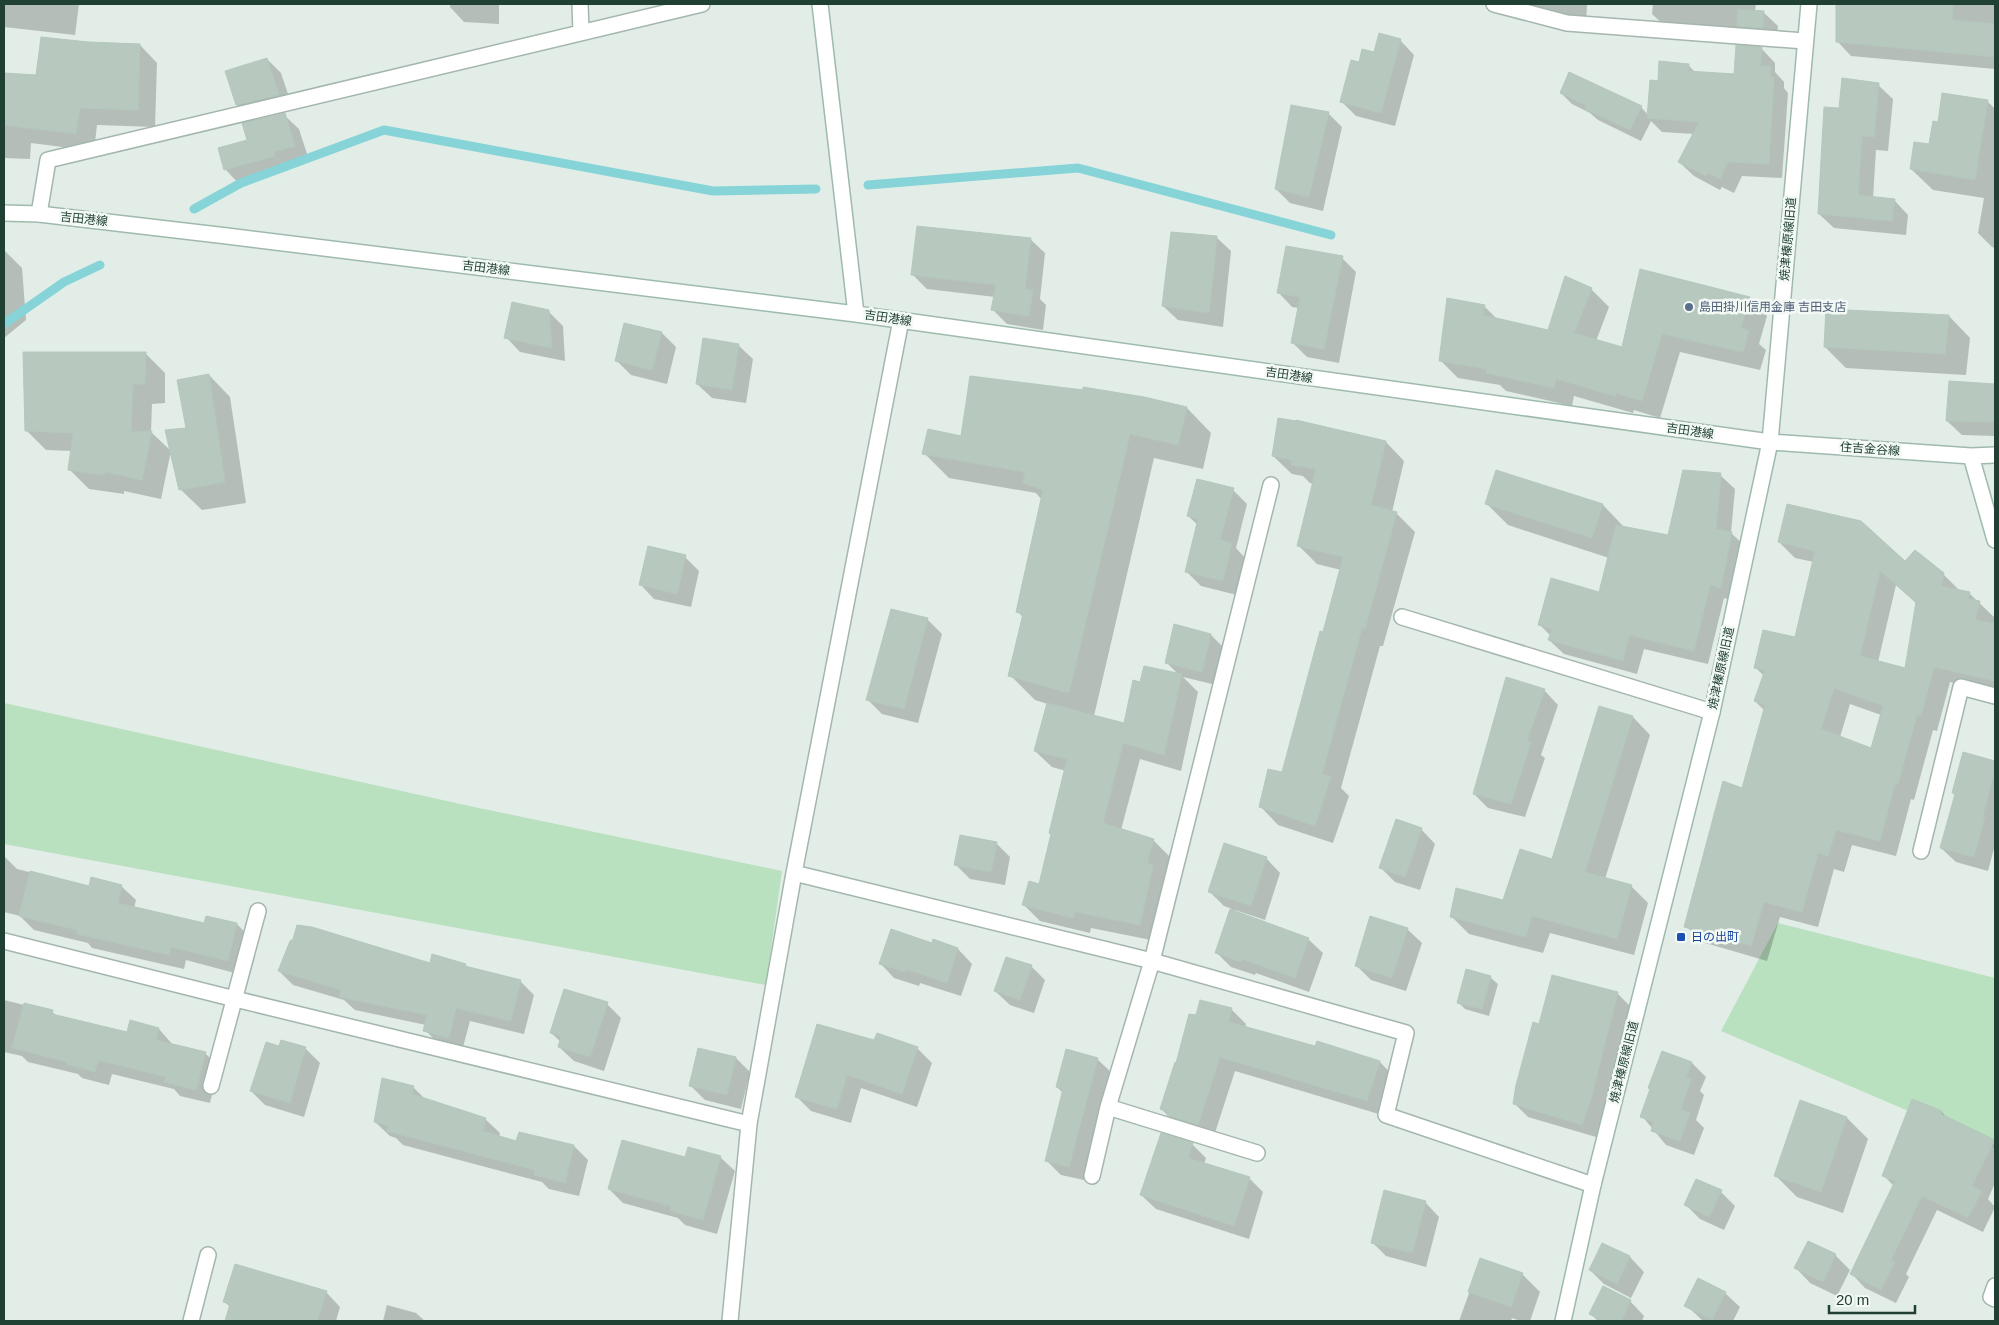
<svg xmlns="http://www.w3.org/2000/svg" width="1999" height="1325" font-family="Helvetica,'Noto Sans JP',sans-serif">
  <style>
    .green { fill: #b9e0bf }
    .shadow { fill: #0003; fill-rule: evenodd }
    .lines { fill: none; stroke-linecap: round; stroke-linejoin: round }
    .stream { stroke: #86d4d7; stroke-width: 9 }
    .building { fill: #b7c8bf; stroke: #b4c8bd; fill-rule: evenodd }
    .street-casing { stroke: #a4b6ad; stroke-width: 18 }
    .secondary-casing { stroke: #9fbaad; stroke-width: 18 }
    .street { stroke: #fff; stroke-width: 15 }
    .secondary { stroke: #fff; stroke-width: 15 }
    .service-dot { fill: #5c6f8a; stroke: #f3f9f5; stroke-width: 2 }
    .transit-dot { fill: #1a4fb4; stroke: #f3f9f5; stroke-width: 2 }
    .labels { text-anchor: middle; stroke-width: 5; stroke-linejoin: round; paint-order: stroke }
    .street-label { font-size: 12px; fill: #204033; stroke: #f3f9f5 }
    .service-label { font-size: 12px; fill: #4e5e75; stroke: #f3f9f5; text-anchor: start }
    .transit-label { font-size: 12px; fill: #164399; stroke: #f3f9f5; text-anchor: start }
  </style>
  <rect width="100%" height="100%" fill="#e2ede7"/>
  <path class="green" d="M4,703L474,807L782,871L766,985L4,844Z
    M1778,923L1995,978V1148L1721,1031Z"/>
  <path class="shadow" d="M4,4H79L75,35L4,27Z
    M450,4H499V24L464,22L450,7Z
    M1494,4H1587L1586,25Z
    M1653,4H1756L1755,11L1763,12L1778,26L1776,42L1667,28L1652,14Z
    M1837,4H1995V69L1851,56L1837,41Z
    M1400,40L1414,55L1395,126L1356,116L1342,102L1360,64Z
    M88,44L140,45L157,63L155,127L97,125L94,151L31,143L30,159L4,158V74L37,76Z
    M1761,48L1775,63V72L1784,82V88L1788,93L1782,178L1742,176L1734,193L1722,187L1720,190L1694,176L1679,162L1694,134L1662,132L1651,121L1641,141L1598,120L1590,113L1572,104L1561,93L1641,107L1648,115L1659,82L1688,65L1696,73L1735,75Z
    M267,59L281,73L293,109L252,119L237,105L227,71Z
    M1878,85L1893,99L1888,151L1876,150L1873,198L1894,200L1908,215L1906,235L1834,228L1819,214L1840,110Z
    M1987,101L1995,109V248L1992,247L1978,233L1984,198L1933,190L1911,169L1930,145L1939,124Z
    M1328,113L1342,127L1323,211L1290,203L1276,189Z
    M284,115L299,129L309,160L288,167L289,170L239,184L225,169L249,141Z
    M1216,237L1231,251L1223,327L1178,320L1163,306Z
    M1030,239L1045,253L1040,299L1046,305L1043,330L1007,324L993,310L995,297L927,289L912,274Z
    M4,250L22,268L26,320L4,338Z
    M1342,258L1356,272L1339,363L1307,357L1292,342L1299,308L1292,307L1278,292Z
    M1591,289L1609,307L1596,341L1623,349L1749,298L1767,316L1759,344L1766,350L1760,370L1680,352L1660,418L1634,410L1633,413L1574,396L1572,406L1506,391L1500,385L1458,378L1440,360L1484,306L1497,319L1549,331Z
    M548,311L563,326L565,361L520,352L506,337Z
    M1949,316L1970,338L1966,375L1846,368L1825,347Z
    M662,333L676,347L667,384L631,375L617,361Z
    M738,345L753,359L746,403L712,398L697,384Z
    M146,354L165,373V403L152,404L151,432L171,451L161,499L124,491V494L89,489L70,470L72,451L46,450L26,430Z
    M209,375L230,397L246,503L202,510L180,489L187,429Z
    M1950,382L1995,385V436L1962,435L1947,421Z
    M1187,408L1211,433L1203,469L1154,458L1094,716L1125,724L1141,684L1179,675L1166,662L1211,635L1225,649L1216,685L1183,677L1198,692L1181,771L1140,759L1121,830L1153,840L1170,857L1164,877L1169,882L1156,941L1091,928L1090,933L1040,921L1024,905L1040,885L1066,771L1052,767L1035,751L1048,704L1035,700L1010,675L1024,618L1017,611L1042,500L1036,493L949,478L924,453L962,437Z
    M1297,421L1386,442L1404,461L1392,512L1396,513L1415,532L1383,646H1380L1341,788L1349,796L1333,843L1278,825L1260,806L1283,773L1341,570L1317,564L1298,545L1314,484L1310,483L1303,476L1292,474L1273,456Z
    M1497,471L1603,505L1624,527L1669,537L1720,475L1735,489L1731,533L1746,547L1735,601L1724,598L1708,664L1644,649L1637,674L1564,654L1549,640L1551,636L1539,624L1600,594L1609,558L1508,525L1487,504Z
    M1233,490L1247,504L1236,548L1246,559L1237,595L1201,586L1187,572L1198,525L1188,516Z
    M1779,542L1905,563L1943,574L1959,590L1969,593L1995,618L1993,625H1995V693L1950,682L1937,731L1933,730L1914,800L1911,799L1896,856L1852,845L1844,872L1834,869L1818,927L1780,917L1767,961L1702,942L1686,926L1743,789L1764,710L1755,701L1764,676L1755,667L1796,639L1814,562L1795,558ZM1896,585L1917,604L1906,669L1878,662ZM1850,704L1881,715L1872,750L1840,737Z
    M685,557L699,571L691,607L654,599L640,584Z
    M927,619L942,634L918,723L882,714L868,700Z
    M1544,690L1558,705L1541,755L1545,758L1525,817L1488,808L1474,794Z
    M1599,707L1633,717L1650,735L1605,879L1631,886L1648,903L1634,955L1550,933L1543,953L1469,934L1452,917L1504,902L1553,861Z
    M1964,754L1995,762V845L1988,871L1956,862L1941,848L1956,795L1954,793Z
    M1421,829L1435,844L1420,890L1395,882L1381,868Z
    M996,843L1010,857L1005,885L970,879L956,865Z
    M4,856L17,869L90,887L121,886L136,900L134,908L205,925L207,917L237,924L251,939L242,975L186,960L184,969L92,948L88,943L34,930L20,916L4,912Z
    M1266,858L1280,873L1265,920L1235,910V912L1308,939L1323,953L1309,992L1256,973L1255,975L1231,967L1217,953L1232,909L1224,906L1210,892Z
    M1407,929L1422,943L1406,991L1371,980L1356,965Z
    M934,941L958,949L972,964L961,996L920,983L919,986L894,978L880,963L932,944Z
    M465,965L468,968L520,981L534,995L524,1034L470,1021L462,1051L439,1044L425,1030L426,1025L355,1010L344,1000L293,985L279,971Z
    M1031,966L1045,980L1034,1013L1010,1005L995,991Z
    M1467,971L1491,978L1498,984L1489,1016L1465,1009L1458,1002Z
    M1617,993L1630,1006L1604,1112L1596,1137L1528,1117L1515,1104L1539,1025Z
    M4,1000L52,1012L57,1016L128,1033L159,1029L173,1045L205,1053L219,1067L210,1103L180,1096L174,1089L112,1074L109,1085L82,1078L78,1074L28,1062L22,1056L4,1052Z
    M1201,1001L1232,1010L1246,1024L1245,1028L1316,1048L1318,1042L1380,1062L1394,1077L1382,1115L1235,1071L1213,1139L1176,1123L1161,1109L1197,1017Z
    M607,1004L621,1018L604,1071L574,1061L559,1047L561,1042L551,1033Z
    M875,1041L917,1048L932,1063L917,1107L861,1088L851,1123L811,1111L797,1097Z
    M305,1048L320,1063L304,1117L265,1105L251,1091Z
    M736,1058L750,1072L741,1109L705,1100L691,1086Z
    M1097,1059L1112,1073L1084,1180L1061,1175L1046,1160L1063,1093L1057,1087Z
    M1692,1063L1706,1077L1700,1091L1704,1095L1696,1120L1704,1128L1694,1155L1666,1145L1642,1116Z
    M413,1087L425,1099L485,1119L500,1133L499,1137L517,1142L520,1133L574,1146L588,1160L579,1196L549,1189L542,1182L403,1145L396,1138L390,1136L375,1122Z
    M1801,1102L1847,1118L1868,1139L1843,1213L1797,1197L1775,1175Z
    M1942,1112L1947,1118L1995,1141V1183L1988,1199L1995,1207L1983,1232L1937,1210L1906,1274L1909,1277L1896,1303L1865,1288L1851,1273L1894,1186L1883,1175Z
    M1192,1144L1206,1158L1204,1165L1249,1178L1263,1192L1249,1239L1156,1209L1141,1195Z
    M720,1157L735,1171L717,1234L685,1225L678,1218L623,1203L609,1189L686,1158Z
    M1721,1192L1735,1206L1724,1230L1700,1219L1685,1204Z
    M1425,1202L1439,1217L1426,1267L1386,1256L1372,1242Z
    M1809,1242L1835,1255L1850,1270L1837,1296L1810,1283L1796,1268Z
    M1603,1244L1630,1257L1644,1272L1631,1298L1604,1284L1590,1270Z
    M1481,1260L1522,1274L1540,1292L1530,1321H1520L1512,1318L1511,1321H1459Z
    M326,1292L340,1307L336,1321H227L231,1308L225,1302Z
    M1725,1293L1740,1307L1733,1321H1703L1686,1305Z
    M1630,1301L1644,1316L1642,1321H1598L1591,1314Z
    M387,1305L416,1313L425,1321H383Z"/>
  <g class="lines">
    <path class="stream" d="M868,185L1078,168L1331,235
      M194,209L241,183L384,130L713,191L816,189
      M4,324L64,282L100,265"/>
  </g>
  <path class="building" d="M1836,4H1953L1952,20L1995,24V57L1836,42Z
    M1738,9L1764,11L1763,28L1737,26Z
    M1379,33L1401,39L1381,113L1340,102L1351,60L1359,62L1362,49L1374,52Z
    M41,37L88,42L140,44L138,110L80,108L76,134L4,125V73L36,75Z
    M1736,45L1762,47L1760,66H1770V77H1774L1769,164L1728,162L1720,179L1708,173L1706,176L1678,162L1699,122L1647,118L1650,80L1658,81L1659,61L1689,64L1688,71L1734,74Z
    M267,58L279,95L236,105L225,71Z
    M1569,72L1642,106L1630,130L1585,109L1587,106L1560,93Z
    M1842,78L1879,83L1874,137L1862,136L1858,195L1895,199L1892,221L1818,214L1824,107L1839,108Z
    M1942,93L1988,100L1975,180L1910,169L1914,142L1929,144L1933,121L1938,122Z
    M1291,105L1329,112L1309,197L1275,189Z
    M285,113L295,146L274,152L275,156L224,170L218,148L247,140L242,123Z
    M917,226L1031,238L1025,289L1033,290L1029,316L991,310L996,285L911,275Z
    M1171,232L1217,236L1209,313L1162,306Z
    M1286,246L1343,256L1324,349L1291,343L1300,297L1277,293Z
    M1640,269L1750,297L1741,328L1749,331L1743,352L1662,334L1642,401L1616,393L1615,396L1556,379L1554,388L1486,373L1487,369L1439,361L1447,298L1485,305L1483,315L1548,330L1565,276L1592,288L1574,333L1622,347Z
    M512,302L549,310L552,348L504,338Z
    M1826,309L1949,315L1945,354L1824,347Z
    M624,323L662,332L652,370L615,361Z
    M703,338L739,344L732,390L696,384Z
    M23,352H146L145,384H133L131,432L152,431L142,480L105,472L104,475L68,470L73,433L25,431Z
    M209,374L225,482L179,490L165,430L186,428L177,380Z
    M970,376L1083,390V387L1144,397L1187,407L1178,445L1130,434L1069,693L1008,676L1023,614L1016,612L1043,490L1023,483L1025,472L922,454L928,429L961,436Z
    M1949,381L1995,384V422L1946,421Z
    M1278,418L1296,421V420L1386,441L1371,505L1397,512L1365,629L1362,628L1322,774L1331,777L1315,826L1259,807L1268,769L1282,772L1320,631L1323,632L1343,557L1297,546L1316,469L1291,465L1292,460L1272,456Z
    M1496,470L1603,504L1592,538L1485,504Z
    M1683,470L1721,473L1716,529L1732,532L1721,588L1710,585L1694,651L1629,635L1623,661L1548,640L1552,629L1538,625L1551,578L1599,592L1616,525L1668,535Z
    M1197,479L1234,488L1220,540L1232,543L1223,581L1185,572L1198,519L1187,516Z
    M1787,504L1861,521L1905,561L1915,550L1944,573L1941,586L1970,592L1968,599L1980,601L1975,620L1995,624V681L1934,667L1921,716L1917,715L1898,784L1895,783L1880,841L1836,830L1828,856L1818,853L1802,912L1764,902L1751,946L1684,927L1723,781L1742,788L1765,705L1754,701L1765,670L1754,668L1763,630L1795,637L1815,551L1778,542ZM1880,571L1916,602L1905,668L1860,656ZM1834,688L1883,706L1871,748L1821,729Z
    M648,546L686,555L677,594L639,585Z
    M891,609L928,618L904,709L866,700Z
    M1174,624L1211,634L1202,672L1165,663Z
    M1144,666L1182,674L1164,755L1123,743L1103,823L1154,839L1147,863L1153,865L1140,925L1075,912L1073,918L1022,905L1029,881L1039,884L1051,834L1049,833L1067,759L1034,751L1047,703L1124,723L1133,680L1140,682Z
    M1506,677L1545,689L1527,741L1531,742L1511,804L1473,794Z
    M1599,706L1633,716L1585,872L1632,885L1617,939L1532,916L1526,937L1450,917L1456,888L1503,900L1520,849L1552,859Z
    M1963,752L1995,761V769L1983,816H1985L1974,857L1940,848L1955,794L1952,793Z
    M1396,819L1422,828L1405,877L1379,868Z
    M960,835L997,842L991,872L954,865Z
    M1224,843L1267,857L1251,906L1208,892Z
    M30,871L89,886L91,877L122,885L118,903L204,923L206,916L237,923L228,961L171,947L169,955L77,934V930L19,916Z
    M1230,909L1309,938L1295,978L1242,959L1241,962L1215,953Z
    M1370,916L1408,928L1392,978L1355,966Z
    M297,925L312,927L430,963L432,954L466,964L465,966L521,980L511,1021L456,1008L449,1038L423,1031L427,1015L339,997L341,990L278,971L290,941L293,939Z
    M891,929L932,943L933,939L958,948L947,983L906,969L905,972L879,964Z
    M1006,957L1032,965L1020,1000L994,991Z
    M1466,969L1491,976L1482,1009L1457,1003Z
    M1552,975L1618,992L1591,1099L1582,1125L1513,1104L1516,1085L1533,1022L1539,1024Z
    M564,989L608,1002L590,1057L558,1047L561,1036L550,1033Z
    M1200,1000L1232,1008L1229,1022L1315,1046L1317,1041L1380,1061L1367,1101L1220,1057L1198,1125L1167,1115L1168,1112L1160,1109L1175,1062L1176,1063L1189,1014L1196,1015Z
    M24,1003L53,1010L52,1014L127,1032L130,1020L159,1028L156,1040L206,1052L196,1090L164,1082L166,1077L98,1060L95,1072L66,1064L67,1062L12,1048Z
    M817,1024L874,1040L877,1033L918,1047L902,1094L847,1075L837,1109L795,1097Z
    M281,1040L306,1047L290,1103L250,1091L266,1042L279,1046Z
    M698,1048L736,1057L727,1095L689,1086Z
    M1066,1049L1098,1058L1069,1167L1045,1161L1063,1089L1056,1087Z
    M1662,1051L1692,1062L1686,1078L1691,1079L1681,1109L1690,1113L1680,1141L1651,1131L1654,1122L1640,1117L1650,1089L1648,1088Z
    M382,1078L414,1086L412,1094L486,1118L483,1131L516,1141L519,1132L574,1145L565,1183L534,1175L535,1170L387,1131L389,1126L374,1122Z
    M1912,1099L1942,1111L1941,1114L1995,1140L1972,1186L1982,1191L1968,1218L1922,1196L1891,1260L1895,1262L1881,1290L1850,1274L1895,1181L1882,1176Z
    M1800,1100L1847,1117L1821,1192L1774,1176Z
    M1161,1133L1193,1143L1188,1158L1250,1177L1234,1226L1140,1195Z
    M622,1140L685,1157L688,1147L721,1156L703,1220L670,1211L671,1206L608,1189Z
    M1696,1179L1722,1190L1709,1217L1684,1205Z
    M1384,1190L1426,1201L1412,1253L1371,1243Z
    M1808,1241L1836,1254L1823,1282L1794,1268Z
    M1602,1243L1630,1256L1617,1284L1589,1270Z
    M1480,1258L1523,1273L1511,1307L1468,1292Z
    M235,1264L327,1291L317,1321H225L230,1304L223,1302Z
    M1698,1278L1726,1292L1712,1320L1684,1306Z
    M1603,1286L1631,1300L1621,1321H1603L1589,1314Z"/>
  <g class="lines">
    <defs>
      <path id="street" d="M580,4L581,31
        M1494,4L1567,23L1805,41
        M39,214L48,160L702,4
        M1402,617L1712,712
        M1921,851L1961,687L1995,696
        M794,873L1152,961L1406,1033L1386,1115L1593,1185
        M4,941L235,999L749,1124
        M211,1086L258,911
        M1108,1107L1257,1153
        M1092,1176L1108,1107L1152,961L1271,485
        M1995,1286L1991,1297L1995,1299
        M191,1321L208,1255
        M730,1321L749,1124L794,873L901,320"/>
      <path id="secondary" d="M820,4L856,314
        M4,213L39,214L227,236L856,314L1770,442L1971,456L1995,455
        M1971,456L1995,540
        M1563,1321L1593,1185L1712,712L1770,442L1809,4"/>
    </defs>
    <use href="#street" class="street-casing"/>
    <use href="#secondary" class="secondary-casing"/>
    <use href="#street" class="street"/>
    <use href="#secondary" class="secondary"/>
  </g>
  <circle class="service-dot" cx="1689" cy="307" r="5"/>
  <rect class="transit-dot" x="1676" y="932" width="10" height="10" rx="2.5"/>
  <g class="labels">
    <g class="street-label">
      <text transform="translate(84 219) rotate(6)" y="4">吉田港線</text>
      <text transform="translate(1788 239) rotate(-85)" y="4">焼津榛原線旧道</text>
      <text transform="translate(486 268) rotate(7)" y="4">吉田港線</text>
      <text transform="translate(888 318) rotate(8)" y="4">吉田港線</text>
      <text transform="translate(1289 375) rotate(8)" y="4">吉田港線</text>
      <text transform="translate(1690 431) rotate(8)" y="4">吉田港線</text>
      <text transform="translate(1870 449) rotate(4)" y="4">住吉金谷線</text>
      <text transform="translate(1721 668) rotate(-78)" y="4">焼津榛原線旧道</text>
      <text transform="translate(1624 1062) rotate(-76)" y="4">焼津榛原線旧道</text>
    </g>
    <g class="service-label">
      <text x="1699" y="311">島田掛川信用金庫 吉田支店</text>
    </g>
    <g class="transit-label">
      <text x="1691" y="941">日の出町</text>
    </g>
  </g>
  <rect width="1999" height="1325" fill="none" stroke="#204033" stroke-width="10"/>
  <path d="M1829 1305v8h86v-8" fill="none" stroke="#204033" stroke-width="2.5"/>
  <text x="1836" y="1305" font-size="15" fill="#204033" stroke="#f3f9f5" stroke-width="4" paint-order="stroke">20 m</text>
</svg>
